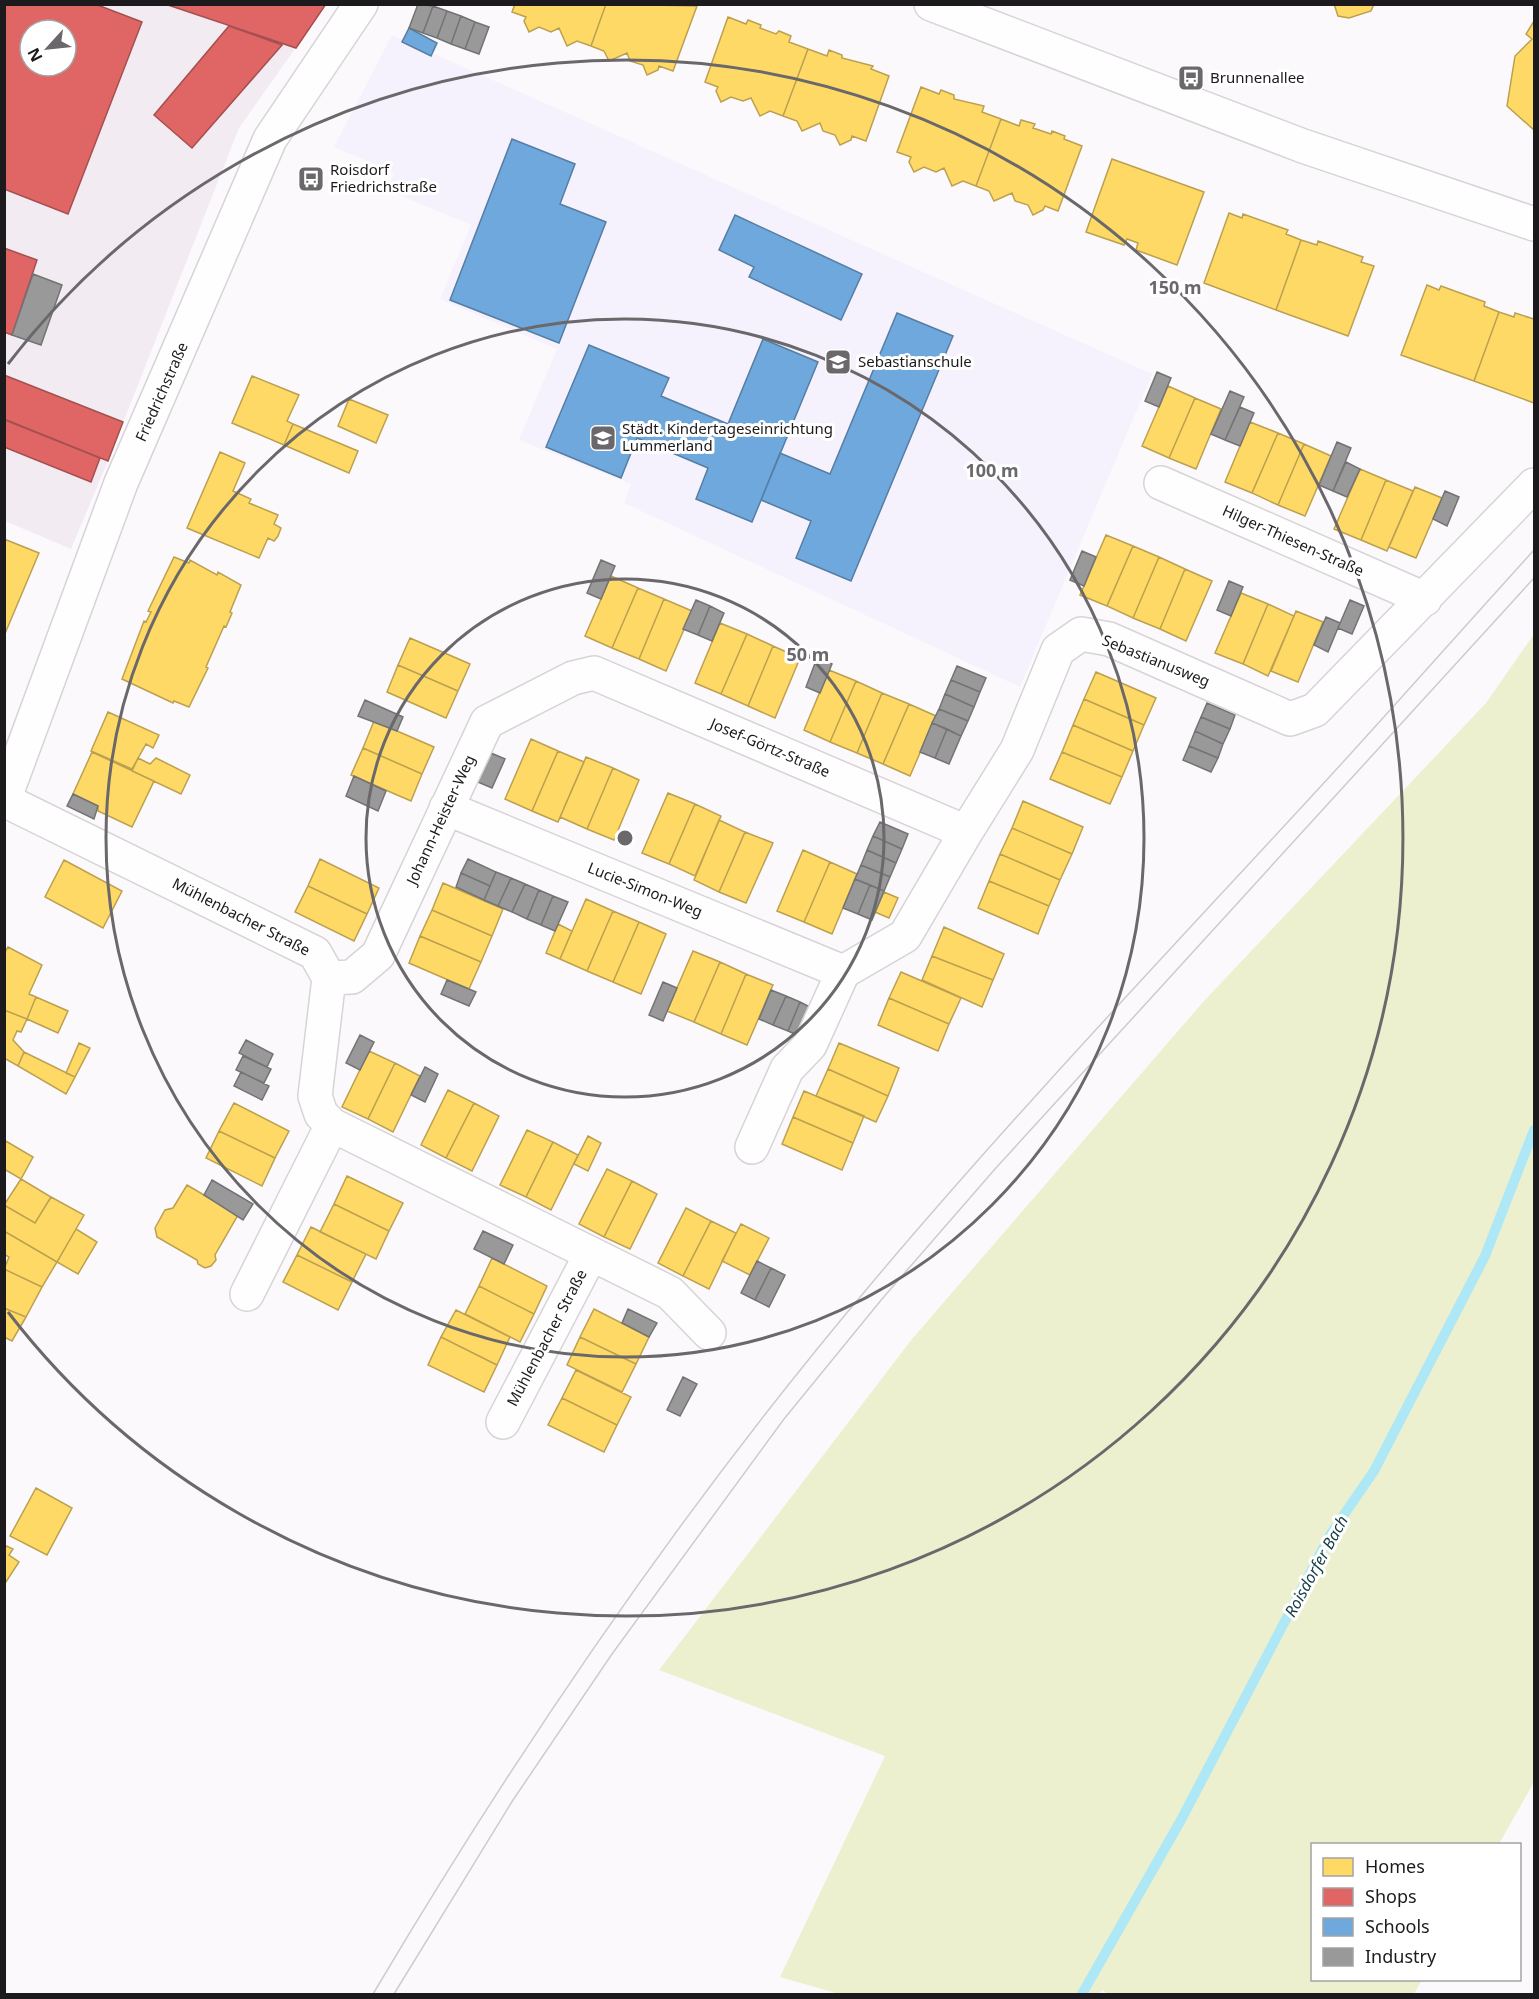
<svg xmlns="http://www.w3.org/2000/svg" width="1539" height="1999" font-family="'Noto Sans',sans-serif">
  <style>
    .built { fill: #f2ebf2; fill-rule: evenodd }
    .education { fill: #f5f2fe }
    .green { fill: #edf0cf }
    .homes { fill: #ffd966; stroke: #bba050; stroke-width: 1.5 }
    .shops { fill: #e06666; stroke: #a54f50; stroke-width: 1.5; fill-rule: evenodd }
    .schools { fill: #6fa8dc; stroke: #567da2; stroke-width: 1.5 }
    .industry { fill: #999; stroke: #747374; stroke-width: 1.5 }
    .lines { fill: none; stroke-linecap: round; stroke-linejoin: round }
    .stream { stroke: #aee8f6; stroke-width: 10 }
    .minor-casing { stroke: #d6d4d6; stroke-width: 36 }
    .minor { stroke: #fffeff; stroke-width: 33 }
    .tram { stroke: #cdcccd; stroke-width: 1.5 }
    .ring { fill: none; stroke: #6a686a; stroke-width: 3 }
    .labels { text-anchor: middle; stroke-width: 6; stroke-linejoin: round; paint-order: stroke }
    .poi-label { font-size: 15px; fill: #1c1a1c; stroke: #fff; text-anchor: start }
    .street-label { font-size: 15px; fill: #1c1a1c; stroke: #fff }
    .water-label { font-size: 16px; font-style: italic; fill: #133b43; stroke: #fff }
    .centre { fill: #6a686a; stroke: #fff; stroke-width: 3 }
    .ring-label { font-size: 18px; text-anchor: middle; font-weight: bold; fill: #6a686a; stroke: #fff; stroke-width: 6; stroke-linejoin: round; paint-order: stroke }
  </style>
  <rect width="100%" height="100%" fill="#fcf9fc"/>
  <path class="built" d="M4,5H326L239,128L108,461L71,549L5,521ZM30,30H66V66H30Z"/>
  <path class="education" d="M392,35L1152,374L1020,687L624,503L631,484L519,440L557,349L440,299L471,225L387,190L394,173L334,147Z"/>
  <path class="green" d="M1534,634V1782L1499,1844H1312V1980H1422L1414,1994H1108L1102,1990L1099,1994H839L780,1977L885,1756L659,1670L912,1339L1203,1002L1486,703Z"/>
  <path class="homes" d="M515,4H606L591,46L577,41L567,46L559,28L551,32L539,27L529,32L524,21L526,17L512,12Z
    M606,4L697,6L673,71L659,66L658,70L647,75L643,65L630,61L627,53L609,61L604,51L591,46Z
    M1334,4H1374L1371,11L1349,18L1338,16Z
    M728,17L746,24L748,20L761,25L760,28L776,34L779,31L791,36L789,42L808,49L783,116L770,111L760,116L751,98L743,101L731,97L721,102L716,91L718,87L705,82Z
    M1534,21V130L1507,106L1515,56L1532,39L1526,34Z
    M808,49L827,56L829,50L842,55V58L873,66L871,69L889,76L866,141L852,136L851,140L840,145L835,135L823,131L820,123L802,131L797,121L783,116Z
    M921,87L939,94L941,90L954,95V99L984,106L982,112L1001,119L976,186L963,181L952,186L944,168L936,172L924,167L914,172L909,162L911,157L897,152Z
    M1001,119L1019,126L1021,120L1035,124L1033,128L1051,134L1052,131L1065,136L1064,139L1082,146L1058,211L1045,206L1043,210L1033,215L1028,205L1015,201L1012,193L994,201L989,191L976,186Z
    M1112,159L1204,192L1177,265L1136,250L1138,243L1127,239L1124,245L1086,232Z
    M1229,213L1242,218L1243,214L1288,230L1286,234L1301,240L1276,310L1204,283Z
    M1301,240L1317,245L1318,241L1363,257L1361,262L1374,266L1348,336L1276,310Z
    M1427,285L1439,290L1441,286L1485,302L1484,306L1499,312L1474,381L1401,355Z
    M1499,312L1514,317L1515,313L1534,319V403L1474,381Z
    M252,376L299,395L287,421L293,424L284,445L232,423Z
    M1168,386L1195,398L1169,458L1142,446Z
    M1195,398L1221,409L1196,469L1169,458Z
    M349,399L388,415L376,443L338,426Z
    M1250,422L1278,433L1252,493L1225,482Z
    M293,424L358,451L349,473L284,445Z
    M1278,433L1304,444L1278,505L1252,493Z
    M1304,444L1331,456L1305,516L1278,505Z
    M220,452L245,463L233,491L251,499L249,503L278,515L274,524L281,528L278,536L274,541L268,538L259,558L187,528Z
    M1360,469L1386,480L1361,540L1334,529Z
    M1386,480L1413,491L1387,551L1361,540Z
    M1415,487L1442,498L1416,558L1389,547Z
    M1106,535L1133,546L1107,606L1080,595Z
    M4,539L39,553L4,636Z
    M1133,546L1159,557L1133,618L1107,606Z
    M174,557L189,563L190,560L217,575L218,572L241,585L230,612L232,613L226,627L224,626L206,667L208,668L189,707L174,701L173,703L122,679L144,621L146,622L151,612L148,611Z
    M1159,557L1185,569L1160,629L1133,618Z
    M1185,569L1212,581L1186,641L1160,629Z
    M611,576L638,588L612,648L585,636Z
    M638,588L664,599L639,659L612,648Z
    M1241,593L1268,604L1243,664L1215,653Z
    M664,599L692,611L666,671L639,659Z
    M1268,604L1294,616L1268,676L1243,664Z
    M1296,611L1323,622L1298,682L1271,671Z
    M720,623L747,634L721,694L695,683Z
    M747,634L773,646L748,706L721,694Z
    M410,638L470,664L458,691L398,665Z
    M773,646L800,658L775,718L748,706Z
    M398,665L458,691L446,718L387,692Z
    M829,670L856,681L830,742L804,730Z
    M1096,672L1156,698L1144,725L1084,699Z
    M856,681L882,693L857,753L830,742Z
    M882,693L909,704L883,764L857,753Z
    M1084,699L1144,725L1133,751L1073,725Z
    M909,704L936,716L910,776L883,764Z
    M108,712L159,735L153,748L146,744L132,769L91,751Z
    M374,721L434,747L422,774L363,748Z
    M1073,725L1133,751L1122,777L1062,752Z
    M531,739L558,751L532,811L505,799Z
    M363,748L422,774L411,801L351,775Z
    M558,751L584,762L558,822L532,811Z
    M92,752L154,781L132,827L98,811V806L73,794Z
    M1062,752L1122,777L1110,804L1050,779Z
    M586,757L613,768L587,829L560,817Z
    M138,758L150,764L156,758L190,775L181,794L132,771Z
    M613,768L639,780L614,840L587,829Z
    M668,793L695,804L669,864L642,853Z
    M1023,801L1083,827L1072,854L1012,828Z
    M695,804L721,816L695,876L669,864Z
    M719,820L745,832L719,892L694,880Z
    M1012,828L1072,854L1060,880L1000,854Z
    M745,832L773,843L746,903L719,892Z
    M803,850L830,862L804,922L777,911Z
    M1000,854L1060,880L1049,906L989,881Z
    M320,859L379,888L367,914L308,886Z
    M64,860L122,891L103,928L45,897Z
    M830,862L857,874L832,934L804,922Z
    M989,881L1049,906L1038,934L978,908Z
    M443,883L503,909L492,936L432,910Z
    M308,886L367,914L354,941L295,912Z
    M884,892L898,898L889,918L875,912Z
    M586,899L613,911L587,971L560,959Z
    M432,910L492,936L481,962L420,936Z
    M613,911L639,922L613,982L587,971Z
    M639,922L666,934L641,994L613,982Z
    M558,924L572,931L560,959L546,953Z
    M944,927L1004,954L993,980L932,956Z
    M420,936L481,962L469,989L409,963Z
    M8,947L42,965L29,994L36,997L27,1019L4,1010V954Z
    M693,951L720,962L694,1022L667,1011Z
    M932,956L993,980L982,1007L922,980Z
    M720,962L746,974L721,1034L694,1022Z
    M901,972L961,998L949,1024L889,998Z
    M746,974L773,985L747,1045L721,1034Z
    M36,997L68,1011L58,1033L27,1019Z
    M889,998L949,1024L938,1051L878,1025Z
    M4,1010L27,1019L21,1032L17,1031L13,1040L24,1052L18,1066L4,1058Z
    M79,1043L90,1048L75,1077L66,1073Z
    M839,1043L899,1068L888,1096L828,1069Z
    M369,1051L395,1063L368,1119L342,1107Z
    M24,1052L75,1077L66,1094L18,1066Z
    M395,1063L420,1076L393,1132L368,1119Z
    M828,1069L888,1096L876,1122L816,1096Z
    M448,1090L474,1103L446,1158L421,1145Z
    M804,1091L864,1116L853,1143L793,1117Z
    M234,1103L289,1131L275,1158L219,1131Z
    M474,1103L499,1116L472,1171L446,1158Z
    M793,1117L853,1143L842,1170L782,1144Z
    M527,1130L553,1142L526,1197L500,1185Z
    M219,1131L275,1158L262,1186L206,1158Z
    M588,1136L601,1143L588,1171L574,1164Z
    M4,1140L33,1157L21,1179L4,1169Z
    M553,1142L578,1155L551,1210L526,1197Z
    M607,1169L632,1181L604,1237L579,1224Z
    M347,1176L403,1203L389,1231L334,1204Z
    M21,1179L51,1197L35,1223L4,1205Z
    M632,1181L657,1194L630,1249L604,1237Z
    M187,1185L238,1215L215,1255L216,1260L211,1266L205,1268L198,1264L197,1260L157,1237L155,1228L165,1210L173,1208Z
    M51,1197L84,1215L57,1262L4,1231V1205L35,1223Z
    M334,1204L389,1231L376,1259L320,1232Z
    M686,1208L711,1221L683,1276L658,1263Z
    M711,1221L736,1233L709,1289L683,1276Z
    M741,1224L769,1238L750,1275L722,1261Z
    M311,1227L366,1254L352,1282L297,1255Z
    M76,1229L97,1242L78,1274L57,1262Z
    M4,1231L57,1262L42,1287L4,1269L9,1257L4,1254Z
    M297,1255L352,1282L338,1310L283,1282Z
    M492,1258L547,1286L534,1314L479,1286Z
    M4,1269L42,1287L26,1317L4,1308Z
    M479,1286L534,1314L520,1342L465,1314Z
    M4,1308L26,1317L12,1341L4,1337Z
    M594,1309L649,1337L636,1364L580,1337Z
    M456,1310L510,1337L497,1365L441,1337Z
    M441,1337L497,1365L484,1392L428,1365Z
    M580,1337L636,1364L622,1392L567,1365Z
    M576,1370L631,1397L617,1425L562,1398Z
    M562,1398L617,1425L604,1452L548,1425Z
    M36,1488L72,1508L47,1555L10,1536Z
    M4,1545L13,1549L9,1555L19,1562L4,1585Z"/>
  <path class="shops" d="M4,4H95L142,22L68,214L4,189ZM30,30H66V66H30Z
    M165,4H326L296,48Z
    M229,26L282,45L192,148L154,115Z
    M4,248L37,260L12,335L4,332Z
    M4,375L123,422L108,461L4,419Z
    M5,420L100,458L91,482L4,447Z"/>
  <path class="schools" d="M409,28L437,43L431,56L402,42Z
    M512,139L575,164L560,204L606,222L559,343L450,300Z
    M735,215L862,274L841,320L749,277L754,267L719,250Z
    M897,313L953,336L851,581L796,558L811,521L761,500L780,453L830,474Z
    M763,339L818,362L752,522L696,499L708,468L637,438L621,478L546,447L589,345L669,378L661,396L728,424Z"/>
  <path class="industry" d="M418,4L433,6L423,33L409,28Z
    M433,6L447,11L437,38L423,33Z
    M447,11L461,16L451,44L437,38Z
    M461,16L475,22L465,49L451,44Z
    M475,22L489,27L479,54L465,49Z
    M33,274L62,285L41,345L12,335Z
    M1157,372L1171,378L1159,407L1145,401Z
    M1230,391L1244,397L1225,440L1211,434Z
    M1240,407L1254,413L1240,446L1225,440Z
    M1337,442L1351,448L1333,491L1319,485Z
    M1346,462L1360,469L1347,497L1333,491Z
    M1445,491L1459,497L1447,526L1433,519Z
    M1082,551L1096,557L1084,586L1070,580Z
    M601,560L615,566L601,599L587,593Z
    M1229,581L1243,587L1231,616L1217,610Z
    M696,600L710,606L698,635L683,629Z
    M1350,600L1364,606L1352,634L1338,628Z
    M710,606L724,613L712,641L698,635Z
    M1326,617L1340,623L1328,652L1314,645Z
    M817,658L832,664L820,693L806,687Z
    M957,666L986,678L980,692L951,680Z
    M951,680L980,692L974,707L945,694Z
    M945,694L974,707L968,721L939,709Z
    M365,700L403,717L397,731L358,716Z
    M1207,703L1235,715L1230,729L1201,717Z
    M939,709L968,721L961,736L932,723Z
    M1201,717L1230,729L1223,744L1195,731Z
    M932,723L947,729L935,758L920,752Z
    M947,729L961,736L949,764L935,758Z
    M1195,731L1223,744L1218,758L1189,746Z
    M1189,746L1218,758L1211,772L1183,760Z
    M491,753L505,759L492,788L478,782Z
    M354,776L386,791L378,811L346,796Z
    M73,794L98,806L94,819L67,806Z
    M880,822L908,834L902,849L873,836Z
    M873,836L902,849L896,863L867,850Z
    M867,850L896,863L890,877L861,865Z
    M468,859L496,872L490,886L461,873Z
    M861,865L890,877L884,891L855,879Z
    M496,872L511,878L498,906L484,900Z
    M461,873L490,886L484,900L456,887Z
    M511,878L525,884L512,912L498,906Z
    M855,879L870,885L858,914L843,908Z
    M525,884L539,890L527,919L512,912Z
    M870,885L884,891L872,920L858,914Z
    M539,890L553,896L541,925L527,919Z
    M553,896L568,902L555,931L541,925Z
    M447,980L476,992L469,1006L441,994Z
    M663,982L677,988L663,1021L649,1015Z
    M771,990L786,996L773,1025L759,1019Z
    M786,996L800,1002L788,1031L773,1025Z
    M800,1002L814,1009L802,1037L788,1031Z
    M360,1035L374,1042L360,1070L346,1063Z
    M246,1040L273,1054L267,1067L239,1053Z
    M243,1056L271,1069L264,1083L236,1070Z
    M425,1067L438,1074L425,1102L411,1095Z
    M241,1072L269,1086L262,1100L234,1086Z
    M212,1180L253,1204L243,1220L204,1195Z
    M483,1231L513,1245L504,1264L474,1249Z
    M757,1261L771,1268L755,1300L741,1293Z
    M771,1268L785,1275L769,1307L755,1300Z
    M628,1309L657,1323L649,1337L622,1323Z
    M683,1377L697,1384L680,1416L667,1410Z"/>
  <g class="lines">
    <path class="stream" d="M1082,1994L1181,1820L1330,1535L1374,1471L1485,1256L1534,1130"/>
    <defs>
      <path id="minor" d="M931,4L1303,146L1534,224
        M1161,483L1425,599
        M4,800L315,953L329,978L315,1096L321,1114L332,1125L670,1293L709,1333
        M4,800L121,483L270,139L361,4
        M446,808L843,972
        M329,978L352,977L378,955L487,722L573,678L594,673L966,832
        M752,1147L787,1069L810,1045L843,972L905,936L966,832L1017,750L1058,650L1081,634L1109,639L1290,719L1315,710L1534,485
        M247,1294L332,1125
        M503,1422L591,1254"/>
    </defs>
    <use href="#minor" class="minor-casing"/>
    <use href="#minor" class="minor"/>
    <path class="tram" d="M373,1994C520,1746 684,1505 871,1284C1015,1113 1170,950 1322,785C1393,708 1463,628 1534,550
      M394,1994L513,1800L612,1654L784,1419L882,1299L995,1169L1534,578"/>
  </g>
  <g class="ring">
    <circle cx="625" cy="838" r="259"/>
    <circle cx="625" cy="838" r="519"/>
    <path d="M8 364A778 778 0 1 1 8 1312"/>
  </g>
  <defs>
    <symbol id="bus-square" viewBox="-11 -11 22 22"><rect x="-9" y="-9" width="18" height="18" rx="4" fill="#6a686a" stroke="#fff"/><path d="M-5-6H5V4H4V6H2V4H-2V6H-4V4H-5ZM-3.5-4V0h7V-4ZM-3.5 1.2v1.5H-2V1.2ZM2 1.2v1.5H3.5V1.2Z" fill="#fff"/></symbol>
    <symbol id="school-square" viewBox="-11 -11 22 22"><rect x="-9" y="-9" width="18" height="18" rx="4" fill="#6a686a" stroke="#fff"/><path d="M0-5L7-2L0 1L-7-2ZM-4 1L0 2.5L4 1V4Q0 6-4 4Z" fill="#fff"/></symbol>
  </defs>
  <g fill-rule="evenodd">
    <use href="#bus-square" x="1176" y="63" width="30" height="30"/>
    <use href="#bus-square" x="296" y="164" width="30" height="30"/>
    <use href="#school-square" x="823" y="347" width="30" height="30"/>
    <use href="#school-square" x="588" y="423" width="30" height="30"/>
  </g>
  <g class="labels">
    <g class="poi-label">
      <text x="1210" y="83">Brunnenallee</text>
      <text x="330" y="175">Roisdorf<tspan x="330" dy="17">Friedrichstraße</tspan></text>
      <text x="858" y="367">Sebastianschule</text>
      <text x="622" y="434">Städt. Kindertageseinrichtung<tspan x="622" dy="17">Lummerland</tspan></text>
    </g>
    <g class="street-label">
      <text transform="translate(162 392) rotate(-66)" y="5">Friedrichstraße</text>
      <text transform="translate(1293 541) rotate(24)" y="5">Hilger-Thiesen-Straße</text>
      <text transform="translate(1156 661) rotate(22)" y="5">Sebastianusweg</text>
      <text transform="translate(770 748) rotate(23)" y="5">Josef-Görtz-Straße</text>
      <text transform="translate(441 820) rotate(-65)" y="5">Johann-Heister-Weg</text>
      <text transform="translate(645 890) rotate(22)" y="5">Lucie-Simon-Weg</text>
      <text transform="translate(241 917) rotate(27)" y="5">Mühlenbacher Straße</text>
      <text transform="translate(547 1338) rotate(-62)" y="5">Mühlenbacher Straße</text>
    </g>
    <g class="water-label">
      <text transform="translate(1316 1566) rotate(-61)" y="6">Roisdorfer Bach</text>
    </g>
  </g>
  <circle cx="625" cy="838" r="9" class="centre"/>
  <g class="ring-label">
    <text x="1175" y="294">150 m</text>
    <text x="992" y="477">100 m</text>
    <text x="808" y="661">50 m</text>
  </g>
  <rect width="1539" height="1999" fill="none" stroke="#1c1a1c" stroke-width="12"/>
  <rect x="1311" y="1843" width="210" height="138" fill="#ffffff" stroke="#a4a3a4" stroke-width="1.5"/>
  <rect x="1323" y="1858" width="30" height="18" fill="#ffd966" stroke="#a4a3a4" stroke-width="1.5"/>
  <text x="1365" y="1873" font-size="18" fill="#1c1a1c">Homes</text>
  <rect x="1323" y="1888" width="30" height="18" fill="#e06666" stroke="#a4a3a4" stroke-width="1.5"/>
  <text x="1365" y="1903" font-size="18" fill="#1c1a1c">Shops</text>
  <rect x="1323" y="1918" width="30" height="18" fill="#6fa8dc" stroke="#a4a3a4" stroke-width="1.5"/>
  <text x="1365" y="1933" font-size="18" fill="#1c1a1c">Schools</text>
  <rect x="1323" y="1948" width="30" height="18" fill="#999999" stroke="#a4a3a4" stroke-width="1.5"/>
  <text x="1365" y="1963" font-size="18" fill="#1c1a1c">Industry</text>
  <g transform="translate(48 48) rotate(243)"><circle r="28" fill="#ffffff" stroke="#a4a3a4" stroke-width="1.5"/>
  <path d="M0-4.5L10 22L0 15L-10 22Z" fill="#6a686a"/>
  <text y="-9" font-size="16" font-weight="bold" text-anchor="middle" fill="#1c1a1c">N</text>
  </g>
</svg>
